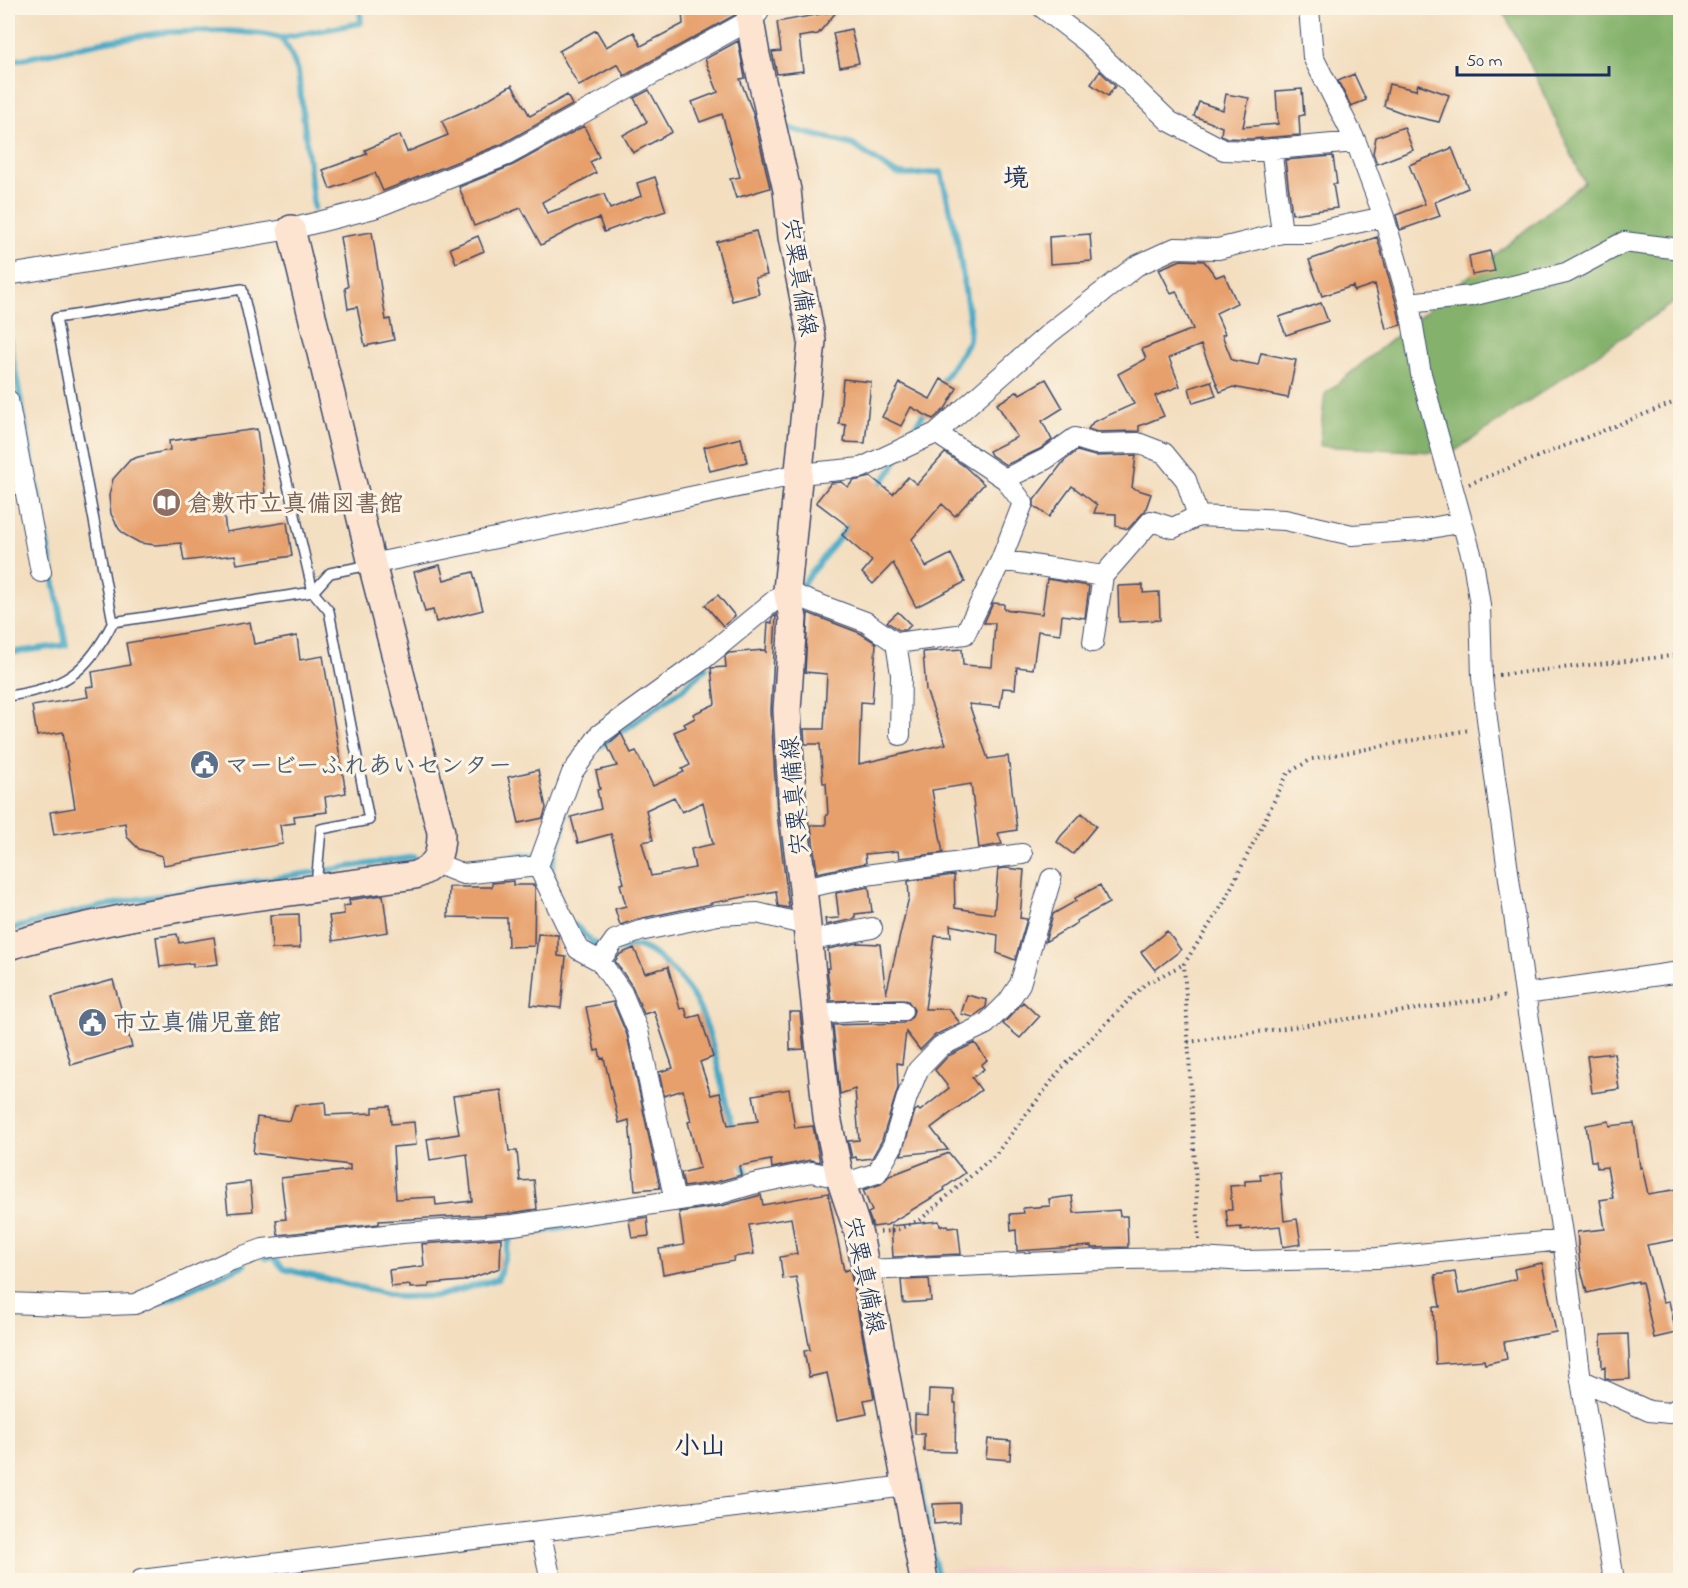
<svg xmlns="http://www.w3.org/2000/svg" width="1688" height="1588" font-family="'Indie Flower','Klee One',sans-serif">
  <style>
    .built { fill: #f7d1c8 }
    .forest { fill: #84b26c; stroke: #507065; stroke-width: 1.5 }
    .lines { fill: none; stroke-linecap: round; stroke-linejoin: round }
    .stream { stroke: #45a9c5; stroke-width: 6 }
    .building { fill: #e7a06c; fill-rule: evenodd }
    .lane-casing { stroke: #3b496d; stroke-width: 12 }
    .street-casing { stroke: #3b496d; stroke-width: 22 }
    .secondary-casing { stroke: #3b496d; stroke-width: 30 }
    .path { stroke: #3b496d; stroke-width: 4; stroke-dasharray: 1.5 4.5; stroke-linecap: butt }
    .lane { stroke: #fff; stroke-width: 9 }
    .street { stroke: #fff; stroke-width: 20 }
    .secondary { stroke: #fde4d1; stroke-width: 27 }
    .labels { text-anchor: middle; stroke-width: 6; stroke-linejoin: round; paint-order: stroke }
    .street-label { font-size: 24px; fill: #1b2f5e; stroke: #fcf5e5 }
    .education-label { font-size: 24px; font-weight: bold; fill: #785e54; stroke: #fcf5e5; text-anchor: start }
    .service-label { font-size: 24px; font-weight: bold; fill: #4e5e75; stroke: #fcf5e5; text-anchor: start }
    .neighbourhood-label { font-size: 26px; font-weight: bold; fill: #1b2f5e; stroke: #fcf5e5 }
  </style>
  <rect width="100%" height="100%" fill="#fcf5e5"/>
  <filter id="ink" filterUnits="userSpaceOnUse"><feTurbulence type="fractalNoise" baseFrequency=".0167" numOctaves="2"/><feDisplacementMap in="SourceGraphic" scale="12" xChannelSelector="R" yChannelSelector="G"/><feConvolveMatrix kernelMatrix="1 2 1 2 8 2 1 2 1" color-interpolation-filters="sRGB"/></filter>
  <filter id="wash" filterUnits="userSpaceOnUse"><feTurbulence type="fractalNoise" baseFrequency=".008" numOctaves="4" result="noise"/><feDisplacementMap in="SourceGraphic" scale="24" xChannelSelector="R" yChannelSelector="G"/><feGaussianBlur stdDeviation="1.35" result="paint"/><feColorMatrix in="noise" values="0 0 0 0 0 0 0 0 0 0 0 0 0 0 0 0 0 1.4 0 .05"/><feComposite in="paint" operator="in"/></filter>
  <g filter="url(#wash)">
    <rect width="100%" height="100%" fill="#f3dec0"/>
    <path class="built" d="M1089,1567L1284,1571L1282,1580H943L941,1570Z"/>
    <path class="forest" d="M1501,8H1680V298L1452,453L1319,446L1325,394L1584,182L1524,51Z"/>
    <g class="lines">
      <path class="stream" d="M281,38L361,23L360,8
        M8,62L107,41L166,32L230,31L263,34L281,38L289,50L298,71L314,208
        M779,126L853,145L895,173L908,175L941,172L957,239L970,322L969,341L940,385
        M8,332L66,645L8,653
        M906,442L927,407
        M876,490L892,469L898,456
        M796,591L802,585L851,522
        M601,746L684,688L706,668
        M461,862L533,854
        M554,878L551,871L566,815
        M575,925L593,943L605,947
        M8,930L76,912L133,900L414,857
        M615,950C621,950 630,945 637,946C647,948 657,956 664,963C715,1003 716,1074 733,1131
        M742,1158L746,1172
        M265,1258L272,1257L284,1269L400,1297L438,1296L498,1279L511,1236L616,1220
        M8,1313L60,1315
        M85,1315L137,1313L244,1265
        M917,1472L938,1580"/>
    </g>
    <g id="blocks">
      <path class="building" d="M690,8H735V15L624,76L618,64L579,86L559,51L596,30L606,47L634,32L641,46L683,24L682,12Z
        M837,11L818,34L799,37L803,71L777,74L772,52L781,51L777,22Z
        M851,29L859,63L840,67L833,33Z
        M738,41L745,78L740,79L753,113L770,188L736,198L730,179L740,177L722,114L700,122L692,102L718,92L705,59Z
        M1100,71L1115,86L1108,96L1091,84Z
        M1354,74L1366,100L1351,106L1338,81Z
        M1389,84L1416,90L1418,84L1449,95L1439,122L1408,115L1384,106Z
        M512,85L530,116L567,95L572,105L502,144L383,191L375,173L330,189L323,170L367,154L365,150L400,135L407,152L448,135L442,121L478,105Z
        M1302,89L1304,115L1299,116L1300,135L1251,139L1227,138L1221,135L1222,127L1194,116L1199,102L1223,110L1226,94L1249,98L1243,127L1278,124L1276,91Z
        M649,90L672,132L633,153L623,135L647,122L634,98Z
        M584,126L599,157L590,162L596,173L542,202L547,213L604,194L610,209L641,196L637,183L655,177L666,211L648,217L647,216L604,232L599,218L577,226L541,245L521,208L474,226L459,187L513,165Z
        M1404,127L1413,150L1377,164L1373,153L1376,137Z
        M1452,148L1468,188L1435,202L1440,216L1400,230L1396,215L1425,204L1409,165Z
        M1333,156L1337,184H1333L1337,208L1292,214L1285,160Z
        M756,231L767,275L755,278L759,294L732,301L716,242Z
        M372,232L386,320L390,319L394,340L365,346L357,307L348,309L345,288L348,287L340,237Z
        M1090,234L1092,261L1050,264L1049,237Z
        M478,236L484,251L456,263L450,248Z
        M1377,237L1397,306L1401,325L1386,329L1375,284L1354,291L1353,286L1322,296L1309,260Z
        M1490,251L1495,271L1472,275L1469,256Z
        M1181,260L1204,261L1216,277L1224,274L1237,303L1216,313L1225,334L1222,335L1232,360L1258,365L1261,353L1296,360L1288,398L1233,387L1220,392L1201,345L1169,358L1180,386L1155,396L1164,416L1139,426V431L1097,432L1088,429L1093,422L1134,404L1118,374L1146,359L1142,349L1193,329L1176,291L1171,293L1159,269Z
        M1321,303L1328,321L1286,335L1279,317Z
        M843,379L871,382L865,443L844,442L846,425L839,424Z
        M941,379L957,388L945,409L933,419L911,407L901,426L882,417L900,383L930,399Z
        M1046,379L1063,408L1042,421L1052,440L1040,449L1006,465L991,455L989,451L1017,437L997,404L1018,391L1020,394Z
        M1211,381L1216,396L1193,403L1189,388Z
        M257,429L265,493L222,498L226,532L287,522L292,556L237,564L235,555L184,561L181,543L156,545L140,543L125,535L119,529L111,514L109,496L113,479L130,460L138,457L170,450L169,441Z
        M741,438L747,462L710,471L704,447Z
        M1077,451L1095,456L1136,455L1132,488L1151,494L1145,511L1128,529L1116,526V514L1094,513L1097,505L1072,486L1049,517L1034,506V500L1064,461Z
        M945,453L964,466L984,484L955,516L942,504L912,539L926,567L951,554L965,582L916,607L893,563L873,584L862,573L872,561L842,535L849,527L816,502L831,483L841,482L848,487L853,481L871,477L893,494L908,477L917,484Z
        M440,565L444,580L473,572L483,610L436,622L433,610L425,612L414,572Z
        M1047,579L1089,586L1085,618L1062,615L1060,634L1038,631L1033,669L1017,667L1015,689L1003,688L1000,707L969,704L988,759L1008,756L1017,830L998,833L1002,844L979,848L971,784L932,790L943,853L899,858L898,851L865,854L866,863L817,873L811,825H826V815H828L826,783H823L820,744H805L804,729H824L827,674L805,672L808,613L860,633L876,643L872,703L861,702L859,764L946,744L926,690L923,652L962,649L963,665L992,667L995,623H984L993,603L1004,604V609L1042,614Z
        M1143,585V593L1159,592L1160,620L1119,622L1118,586Z
        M718,595L735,616L723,626L705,605Z
        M898,612L911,625L906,630H899L887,622Z
        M776,615L771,711L777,814L789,908L778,906L776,891L711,903V904L638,919L620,925L615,909L626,906L620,884L624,883L611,834L578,843L571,817L601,809L597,790L600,789L596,771L617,766L607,745L621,733L631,753L636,751L653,786L684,772L682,769L690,765L674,732L686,727L684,724L695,718L693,714L715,704L711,668L726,667L725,656L729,653L764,650L766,652L768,622L772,623V618ZM674,797L682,812L703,802L713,844L691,849L695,868L651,876L642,842L653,840L646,810Z
        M250,622L254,644L297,636L300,660L323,656L346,793L325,797L327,812L294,816L295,823L280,825L283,844L164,865L162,856L139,849L127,837L125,823L54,835L50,812L75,808L63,732L37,736L32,706L88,697L86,687L94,686L92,672L130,665L126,643Z
        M538,770L546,808L543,818L519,823L508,777Z
        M1082,813L1096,826L1073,854L1057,842L1061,836Z
        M1005,868L1024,870L1020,918L1027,919L1015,960L997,953L998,935L950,925L951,937L935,936L925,1009H949L960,1023L935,1035L920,1050L906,1032L902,1064L897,1063L898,1088L882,1140L872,1158L857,1160L856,1157L852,1158L848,1141L859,1140L855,1089L840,1094L833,1025L903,1023L912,1017L914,1010L908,1001L902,999L831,1001L827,968H830L828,949L858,943L880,944L886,994L909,897L908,881L954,875L955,908L994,914L998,869Z
        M513,881V885H534L535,888L534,946L508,947L507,918L448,917L449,887H492V883Z
        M1100,885L1109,903L1076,921L1077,923L1045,942L1053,914L1076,901L1075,898Z
        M869,887L872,912L855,914V919L826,925L825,919L839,918L836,893Z
        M383,895L388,932L333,941L329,916L344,914L343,906L350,905L349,900Z
        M299,914L300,948L272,949L270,915Z
        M1167,931L1181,950L1155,970L1141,952Z
        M177,934L179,943L214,937L218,964L193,967V963L160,967L156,937Z
        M538,934L558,935V956L566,957L561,1008L531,1005Z
        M634,948L645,973L668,967L680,1009L685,1008L688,1018L700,1015L713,1057L700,1062L711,1095L720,1093L728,1125L758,1121L753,1095L789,1089L795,1128L813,1126L820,1162L810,1160L772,1168L771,1160L739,1166L741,1175L716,1182L684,1187L681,1173L700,1168L688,1122L691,1121L683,1090L664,1096L659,1072L673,1068L654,1011L644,1014L632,986L615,961L620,954Z
        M113,980L132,1047L71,1065L52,997Z
        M967,995L987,1000L986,1007L973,1017L961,1014Z
        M613,1002L627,1035L660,1188L635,1190L629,1120L619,1123L604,1058L601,1059L599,1050L595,1051L586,1007Z
        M1023,1002L1039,1017L1020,1038L1003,1024Z
        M789,1012H800L804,1049L790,1050Z
        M975,1043L987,1060L981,1065L984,1069L972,1078L981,1090L931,1128L948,1150L901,1155L915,1111L918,1109L920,1111L949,1088L935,1070L948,1056Z
        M1614,1053L1619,1089L1592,1093L1587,1056Z
        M501,1090L509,1151H517L520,1181L534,1180L537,1209L512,1213L379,1221V1224L278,1235L276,1220L286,1219L281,1178L350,1170V1165L253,1153L257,1117L290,1121L295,1105L325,1102L326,1115L373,1113V1107L390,1106L391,1124L414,1122L416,1145L393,1147L396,1199L435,1197L436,1205L472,1201L467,1154L430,1160L427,1139L459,1134L453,1096Z
        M1609,1121L1610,1126L1634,1123L1640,1168L1642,1167L1648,1194L1680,1189V1239L1647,1245L1663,1302L1669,1301L1676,1333L1654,1338L1642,1282L1638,1283V1281L1587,1293L1580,1266L1577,1232L1605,1229L1600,1200L1613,1198L1607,1167L1597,1168L1596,1161H1591L1586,1125Z
        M949,1153L965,1173L944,1188L945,1190L887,1225L873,1227L868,1213L872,1211L863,1190L881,1184L889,1176Z
        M1280,1172L1284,1221L1297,1219L1301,1244L1283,1247L1280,1226L1241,1230V1227L1228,1228L1226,1210H1232L1230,1186L1245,1185V1181L1261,1180L1260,1174Z
        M250,1182L253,1211L228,1213L225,1185Z
        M828,1193L844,1271L850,1269L874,1398L864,1400L867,1414L837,1420L827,1373L809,1377L804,1351L810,1350L796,1277L783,1279L780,1257L797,1254L791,1218L749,1225L754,1254L733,1257L734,1261L663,1274L659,1249L684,1245L679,1212L721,1206L761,1195L763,1205Z
        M1072,1196L1074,1213L1119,1210L1120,1216H1127L1128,1247L1091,1248V1246L1017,1251L1016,1230L1011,1231L1010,1214L1024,1213L1023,1208L1050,1206L1049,1199Z
        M647,1217L649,1236L632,1238L629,1220Z
        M939,1221L940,1226L948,1225V1228L958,1227L961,1254L893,1257L891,1226Z
        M501,1238L500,1268L463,1281L429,1284V1287L410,1288V1285L391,1287L389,1270L424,1266L422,1244Z
        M1542,1263L1556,1332L1504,1342L1507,1359L1485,1364L1484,1360L1436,1364L1433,1307H1440L1435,1275L1455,1272L1459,1294L1516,1279L1514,1269Z
        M929,1279L931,1301L903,1303L901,1280Z
        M1628,1334L1630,1379L1610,1380L1605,1378V1367L1602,1368L1601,1335Z
        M929,1389L954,1390V1403H956L955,1452L924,1451V1434H915V1414L928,1415Z
        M988,1439L1011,1441L1010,1460L986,1458Z
        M960,1503V1522L934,1524L933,1504Z"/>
    </g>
  </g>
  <g filter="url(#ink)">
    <use href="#blocks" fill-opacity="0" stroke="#3b496d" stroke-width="1.5"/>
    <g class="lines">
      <defs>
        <path id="lane" d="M113,622L56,318L242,289L313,592L329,611L369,820L321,829L316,886
          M8,696C64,688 87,673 113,622L313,592L330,573L369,565"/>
        <path id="street" d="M1043,8L1087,42L1169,121L1224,150L1251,151L1356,142
          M1309,8L1313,57L1356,142L1384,217L1409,303L1421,374L1473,561L1480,605L1482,677L1488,727L1525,994L1563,1240
          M1271,149L1282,233
          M8,275L291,229L374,208L507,155L750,20L758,13
          M1409,303L1471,296L1566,273L1624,242L1680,249
          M8,400L41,572
          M1005,479L1046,459L1075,438L1095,444L1138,443L1164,453L1186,480L1198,516
          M1001,560L1103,576
          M372,564L799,474L861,468L936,433L1051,332L1136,266L1175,248L1218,249L1282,233H1309L1384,217
          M1093,642L1103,576L1151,521L1173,528L1198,516L1285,520L1352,535L1421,530L1462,522
          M896,643L901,674L900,735
          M435,863L463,874L538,866
          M803,888L866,875L1022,854
          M808,941L872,928
          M600,961L615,940L640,931L718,915L757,913L807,925
          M1525,994L1680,972
          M816,1014L859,1011H902
          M843,1184L877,1173L893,1145L907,1097L918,1070L941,1046L986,1024L1008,1002L1020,984L1051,879
          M675,1201L638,1031L622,993L600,961L578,949L538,866L572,773L600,734L701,661L787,590L802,598L866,622L896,643L965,634L1001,560L1023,503L1005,479L936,433
          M866,1270L1122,1259L1200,1258L1245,1261L1377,1258L1563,1240L1581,1380L1614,1580
          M8,1303L85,1306L135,1304L232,1260L263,1249L402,1233L513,1225L719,1194L753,1184L812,1172L840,1178
          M1581,1380L1649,1411L1669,1413L1680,1407
          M540,1531L551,1580
          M141,1580L906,1486"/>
        <path id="secondary" d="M751,8L750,20L756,55L787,190L792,237L812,341L787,590L793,618L787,710L793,813L803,888L827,1117L840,1178L859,1235L866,1270L924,1580
          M8,946C140,908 279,894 415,875C438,866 441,855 441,832L372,564L291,229"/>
      </defs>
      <use href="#lane" class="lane-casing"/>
      <use href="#street" class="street-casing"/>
      <use href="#secondary" class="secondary-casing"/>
      <path class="path" d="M1469,484L1680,400
        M1499,675L1680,655
        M1188,1042L1508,996
        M880,1232L894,1231L920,1220L996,1154L1061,1069L1145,984L1184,964
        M1199,1240L1184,964L1223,904L1288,773L1312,759L1469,730"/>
      <use href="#lane" class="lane"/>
      <use href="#street" class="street"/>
      <use href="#secondary" class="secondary"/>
    </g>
  </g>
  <defs>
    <symbol id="library-disc" viewBox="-11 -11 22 22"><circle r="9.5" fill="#8d6e63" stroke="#fcf5e5"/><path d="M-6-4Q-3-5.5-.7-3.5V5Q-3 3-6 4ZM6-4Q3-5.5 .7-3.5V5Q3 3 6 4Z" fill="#fff"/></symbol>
    <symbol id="civic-disc" viewBox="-11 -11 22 22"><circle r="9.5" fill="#5c6f8a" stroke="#fcf5e5"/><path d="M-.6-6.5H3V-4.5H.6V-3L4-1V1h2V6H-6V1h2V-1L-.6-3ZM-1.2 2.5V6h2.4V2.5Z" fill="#fff"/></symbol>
  </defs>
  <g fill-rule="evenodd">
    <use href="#library-disc" x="150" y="486" width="33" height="33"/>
    <use href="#civic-disc" x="188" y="748" width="33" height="33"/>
    <use href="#civic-disc" x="76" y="1006" width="33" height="33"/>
  </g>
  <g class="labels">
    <g class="street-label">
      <text transform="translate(800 277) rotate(81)" y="8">宍粟真備線</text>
      <text transform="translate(794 796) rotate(-95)" y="8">宍粟真備線</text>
      <text transform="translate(865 1275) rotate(78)" y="8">宍粟真備線</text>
    </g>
    <g class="education-label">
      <text x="187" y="511">倉敷市立真備図書館</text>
    </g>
    <g class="service-label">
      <text x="225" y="773">マービーふれあいセンター</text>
      <text x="113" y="1030">市立真備児童館</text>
    </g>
    <g class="neighbourhood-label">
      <text x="1016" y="186">境</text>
      <text x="700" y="1454">小山</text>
    </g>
  </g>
  <rect width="1688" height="1588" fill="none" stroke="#fcf5e5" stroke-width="30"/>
  <path d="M1457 66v9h152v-9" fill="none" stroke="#1b2f5e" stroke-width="3"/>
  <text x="1466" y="66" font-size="18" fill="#1b2f5e" stroke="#fcf5e5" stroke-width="4.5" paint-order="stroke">50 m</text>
</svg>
